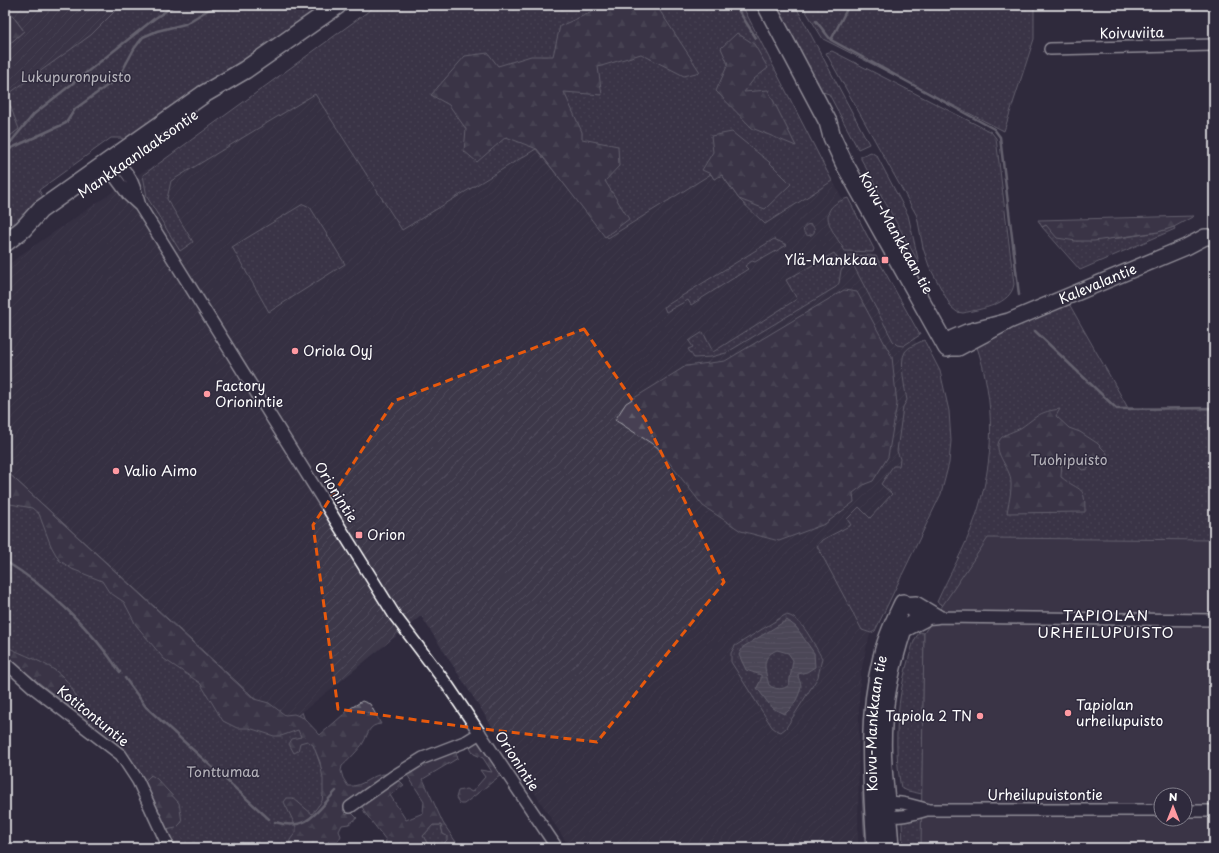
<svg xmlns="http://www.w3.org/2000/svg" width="1219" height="853" font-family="'Playpen Sans',sans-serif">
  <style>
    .built { fill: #3c3749 }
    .industrial { fill: url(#industrial-furrows) }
    .grass { fill: url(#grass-dots); stroke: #a2a0a8 }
    .forest { fill: url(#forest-firs); stroke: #a2a0a8 }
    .garden { fill: url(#garden-furrows); stroke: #a2a0a8 }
    .pitch { fill: #464152; stroke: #a2a0a8; fill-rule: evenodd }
    .water { fill: url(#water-rules); stroke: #a7a6ad; fill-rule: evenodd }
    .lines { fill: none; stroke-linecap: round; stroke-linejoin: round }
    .stream { stroke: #a7a6ad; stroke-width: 2.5 }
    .street-casing { stroke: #fff; stroke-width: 14 }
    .secondary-casing { stroke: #fff; stroke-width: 18 }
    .primary-casing { stroke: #fff; stroke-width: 20 }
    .street { stroke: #2f2a3d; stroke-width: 11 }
    .secondary { stroke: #2f2a3d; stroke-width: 15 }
    .primary { stroke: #2f2a3d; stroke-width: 17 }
    .marked { fill: none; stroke: #e8590c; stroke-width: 3; stroke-dasharray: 8 5; stroke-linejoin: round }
    .poi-dot { fill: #ff9aa2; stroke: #2f2a3d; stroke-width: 1.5 }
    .labels { text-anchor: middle; stroke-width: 3; stroke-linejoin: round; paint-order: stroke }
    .street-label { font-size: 14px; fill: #fff; stroke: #2f2a3d }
    .park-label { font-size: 14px; fill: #b5b3ba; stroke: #2f2a3d }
    .poi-label { font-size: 14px; fill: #fff; stroke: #2f2a3d; text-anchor: start }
    .neighbourhood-label { font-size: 15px; letter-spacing: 1px; fill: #fff; stroke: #2f2a3d }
  </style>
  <defs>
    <pattern id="industrial-furrows" width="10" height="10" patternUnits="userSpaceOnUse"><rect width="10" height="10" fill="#3c3749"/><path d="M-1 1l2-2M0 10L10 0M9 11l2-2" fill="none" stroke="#504b5b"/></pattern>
    <pattern id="grass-dots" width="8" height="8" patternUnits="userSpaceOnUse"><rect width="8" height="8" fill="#464152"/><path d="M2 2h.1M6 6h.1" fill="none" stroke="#625e6c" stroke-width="1.8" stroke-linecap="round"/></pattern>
    <pattern id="forest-firs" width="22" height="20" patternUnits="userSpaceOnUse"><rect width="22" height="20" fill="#464152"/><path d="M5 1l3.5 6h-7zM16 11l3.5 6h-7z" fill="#625e6c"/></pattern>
    <pattern id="garden-furrows" width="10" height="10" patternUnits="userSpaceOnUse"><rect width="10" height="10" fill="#464152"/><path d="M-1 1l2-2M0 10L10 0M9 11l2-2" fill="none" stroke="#625e6c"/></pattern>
    <pattern id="water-rules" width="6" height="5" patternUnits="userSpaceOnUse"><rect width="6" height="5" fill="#6d6a77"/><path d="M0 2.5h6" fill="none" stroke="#83808b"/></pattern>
  </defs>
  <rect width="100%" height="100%" fill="#2f2a3d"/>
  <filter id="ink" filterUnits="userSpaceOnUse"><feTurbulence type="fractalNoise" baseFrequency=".025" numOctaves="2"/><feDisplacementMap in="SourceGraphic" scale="8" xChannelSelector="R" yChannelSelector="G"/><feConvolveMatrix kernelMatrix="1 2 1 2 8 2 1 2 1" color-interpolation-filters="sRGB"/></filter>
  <g filter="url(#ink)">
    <path class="built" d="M1207,5H1214V38H1207Z"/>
    <path class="industrial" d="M741,5L914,336L922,365L874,621L866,649L861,672L859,702L858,848H570L421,616L285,726L5,470V268L19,256L142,172L175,156L297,68Z"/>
    <path class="grass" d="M5,5H326L127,142L121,138H111L39,190L44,199L5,233Z
      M377,5H746L744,9L832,181L765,224L739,199L722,175L714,179L711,174L608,238L536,149L402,230L315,94L171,181L167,199L193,242L180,251L147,197L143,175Z
      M774,5H795L869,144L858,149L829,94L823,92L817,87Z
      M802,5H1034V39L1004,131L823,39Z
      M832,51L991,132L996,138L1014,284C1011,305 981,309 963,313L957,312L951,307L929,266L923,248L917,216L826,53Z
      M871,152L877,156L908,215L919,263L861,159V156Z
      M848,198L874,249L873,252L845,251C832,230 813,209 848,198Z
      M303,204L310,207L345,264L269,312L232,247Z
      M803.5 230a5.5 5.5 0 1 1 11 0a5.5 5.5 0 1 1-11 0Z
      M1046,225L1076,241L1120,238L1158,232L1174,227L1175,229L1080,270L1042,227Z
      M774,239L787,245L764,258L763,257L755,262L752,261L745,266L748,269L691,305L688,300L666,312L664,307Z
      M834,253L844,268L841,270L839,283L836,287L726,353L711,357L694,358L688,349L693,347L689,341L703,332L713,352L797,299L786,280Z
      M848,255L876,256L920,335L903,346L897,345L893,341Z
      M1068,302L1128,408L1214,409V540L944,606L937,602C949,575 965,548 975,519C995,461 996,402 976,344Z
      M924,340L940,371L949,411L951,441L949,463L941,494L875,631L871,633L862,630L817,546L822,540L851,525L847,519L859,507L870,518L892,494L881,484L893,466H899L900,459L897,451L903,407L907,400C905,390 899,361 905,352C908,347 918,343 924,340Z
      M5,470L285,726L302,712L336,810L289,848H174L125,755L75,711L5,656Z
      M785,615C801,615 814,645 822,658L818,677L786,728L781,732L776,730L772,727L731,662V653L735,646Z
      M920,632L924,633L922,794L908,791L901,788C893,745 897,696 910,654C912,647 914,638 920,632Z
      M866,791L870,846H865L862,793Z
      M915,818H950L926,848H903L902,822Z
      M433,825H441L443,834L447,836L448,840L444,848H430L423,836Z"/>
    <path class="forest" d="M608,5H656L700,72L684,76L641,54L598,67L602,95L564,92L582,132V139L618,146L619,166L605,181L629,219L605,237L537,149L506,137L477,162L464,151L466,129L449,105L431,95L465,56L488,53L498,66L531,56H553L560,26Z
      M5,6L24,31L5,48Z
      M737,33L754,44L768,68L754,79L744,92L768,90L796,146L752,128L716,91L728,64L721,48Z
      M5,92L19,129L5,140Z
      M732,132L768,161L791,184L765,209L739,199L722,175L714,179L711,174L702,170L713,152L711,136Z
      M1194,216L1174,227L1158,232L1094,241H1076L1057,238L1046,225L1042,227L1038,220Z
      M844,290L857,292L892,357L897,404L888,457L873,481L865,484L853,493L854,502L825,524L779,541L741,531L703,506L657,447L615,420L626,403L686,366L725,361Z
      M1060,409L1056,416L1069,428L1080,432L1097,443L1107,453L1106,458L1086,456L1084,460L1088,465V469L1082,470L1070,457L1066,456L1062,460L1061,477C1081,493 1085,484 1085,512L1007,513C1009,500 1013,488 1010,476C1007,465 994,452 999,441C1003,433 1015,432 1022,427C1039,415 1039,412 1060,409Z
      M5,470L254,699L269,703L285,715L294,714L304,718L320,735L351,708L362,701L370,704L381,724C368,725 369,733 363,743C362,746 345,764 342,766L341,771L343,778L348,786C363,788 372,773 386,774V776L343,810L346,815L351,812L357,818L349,824L342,825L339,831L341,836L338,841H329L323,848H289L290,840L296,832V827L284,802L287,798H293L312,814L322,801L323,794V779L320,762L313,745L307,741L300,743L298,751L294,753L289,744L292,739L301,737L298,730L281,736H274L249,728H237L223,721L200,683L164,659L136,625L124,602L109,592L102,581L72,569L59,560L51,546L39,514L32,508L5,503Z
      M5,646C23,655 46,662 61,675C70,683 75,694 80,704L75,711L5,656Z
      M477,740L482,745L501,775L464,804H460L456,798L458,791L466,789L472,792L485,777L480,770L492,772L483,758L474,754L470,747L472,742Z
      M455,750L458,758L423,779L443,823L460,848H444L443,844L447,840V836L443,834L441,825H433L423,836L430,848H377L385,846L386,840L365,813L361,804L397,778L404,785L390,795L406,820L423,813L424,801L406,773L423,763Z
      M151,775L157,779L179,803L182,822L176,828L166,830L144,782Z"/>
    <path class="garden" d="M5,5H121L91,35L7,95L5,92V48L24,31Z"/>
    <path class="pitch" d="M988,538L1214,540V848H921L924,633ZM1161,795H1185V819H1161Z"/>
    <path class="water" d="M787,620L796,627L814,653L815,667L807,672L798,674C798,679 801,682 801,686C800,695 792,710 784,714L772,708L757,688L761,679V675L746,670L739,655L743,647ZM777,650L788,653L793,660L789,685C783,690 776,690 769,685C765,670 760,657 777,650Z"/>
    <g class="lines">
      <path class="stream" d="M735,5L756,38
        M816,21L831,40L994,129L1000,137L1019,295
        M831,40L849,5
        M5,149L34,114L154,19L175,5
        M5,151L66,123L75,109L119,77L134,49L143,37L157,31L185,24L208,10L224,5
        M1035,331L1117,409L1214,408
        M5,561C48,587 92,630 120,672
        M125,678L146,707L269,819
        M275,822C308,832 316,812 336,791"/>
      <defs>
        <path id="street" d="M1050,49L1214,45
          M112,160C131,172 134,185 140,206L395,616L448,686L557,848
          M112,160V173L129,196L140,206
          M903,603C914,615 925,621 941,617L1214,620
          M903,603L916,602L941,617
          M5,662L35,689L121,755L138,781L169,848
          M881,806C896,798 914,806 929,810H1161
          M350,807L394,776L423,758L467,741L480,733
          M1185,811H1214
          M882,813C897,820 912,814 927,810"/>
        <g id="secondary">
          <path id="s1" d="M1009,321L967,332L953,338L947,348H958L1009,321L1186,247L1205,237H1214"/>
        </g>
        <g id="primary">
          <path d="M766,5L828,122L832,137L844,163L947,348"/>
          <path d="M5,243L23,229L40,210L204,94L245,70L338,5"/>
          <path id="s2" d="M876,848C872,784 866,720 882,657C886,638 895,620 903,603"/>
          <path d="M890,848C888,808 880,766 883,725C885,692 893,660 903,629L924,618"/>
        </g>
      </defs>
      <use href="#street" class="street-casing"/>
      <use href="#secondary" class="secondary-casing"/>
      <use href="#primary" class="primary-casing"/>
      <use href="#street" class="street"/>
      <use href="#secondary" class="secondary"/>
      <use href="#primary" class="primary"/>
    </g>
  </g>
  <path d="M0 0H1219V853H0ZM584,329L645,419L724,582L597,742L474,728L338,709L313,525L394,401Z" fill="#2f2a3d" fill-opacity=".55" fill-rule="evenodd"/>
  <path class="marked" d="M584,329L645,419L724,582L597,742L474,728L338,709L313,525L394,401Z"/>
  <g class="poi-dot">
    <rect x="881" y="256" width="8" height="8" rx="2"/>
    <circle cx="295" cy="351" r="4"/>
    <circle cx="207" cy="394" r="4"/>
    <circle cx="116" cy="471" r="4"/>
    <rect x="355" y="531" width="8" height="8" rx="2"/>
    <circle cx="1068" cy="713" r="4"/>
    <circle cx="980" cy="716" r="4"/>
  </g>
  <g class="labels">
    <g class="street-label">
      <text transform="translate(1132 33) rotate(-1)" y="5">Koivuviita</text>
      <text transform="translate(138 154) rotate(-35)" y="5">Mankkaanlaaksontie</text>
      <text transform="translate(896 233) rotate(61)" y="5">Koivu-Mankkaan tie</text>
      <text dy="5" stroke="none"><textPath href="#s1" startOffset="235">Kalevalantie</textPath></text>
      <text transform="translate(336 492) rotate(58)" y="5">Orionintie</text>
      <text transform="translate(93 716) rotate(39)" y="5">Kotitontuntie</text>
      <text dy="5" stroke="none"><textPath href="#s2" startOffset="125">Koivu-Mankkaan tie</textPath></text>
      <text transform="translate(517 761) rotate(57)" y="5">Orionintie</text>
      <text x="1045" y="800">Urheilupuistontie</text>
    </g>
    <g class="park-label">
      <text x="76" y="82">Lukupuronpuisto</text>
      <text x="1069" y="465">Tuohipuisto</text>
      <text x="223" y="777">Tonttumaa</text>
    </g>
    <g class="poi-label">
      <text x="877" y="265" text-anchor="end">Ylä-Mankkaa</text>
      <text x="303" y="356">Oriola Oyj</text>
      <text x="215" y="391">Factory<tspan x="215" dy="16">Orionintie</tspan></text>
      <text x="124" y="476">Valio Aimo</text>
      <text x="367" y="540">Orion</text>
      <text x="1076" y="710">Tapiolan<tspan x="1076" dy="16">urheilupuisto</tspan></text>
      <text x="972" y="721" text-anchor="end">Tapiola 2 TN</text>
    </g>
    <g class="neighbourhood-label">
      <text x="1106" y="621">TAPIOLAN<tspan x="1106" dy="17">URHEILUPUISTO</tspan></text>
    </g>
  </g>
  <rect width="1219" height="853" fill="none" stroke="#2f2a3d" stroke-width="20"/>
  <rect x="10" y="10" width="1199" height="833" fill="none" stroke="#fff" stroke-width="1.5" filter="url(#ink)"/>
  <g transform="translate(1173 807)"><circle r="19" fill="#2f2a3d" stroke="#827f8b"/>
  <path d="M0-3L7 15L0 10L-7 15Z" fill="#ff9aa2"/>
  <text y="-6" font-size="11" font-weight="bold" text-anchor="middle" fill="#ffffff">N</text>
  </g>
</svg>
